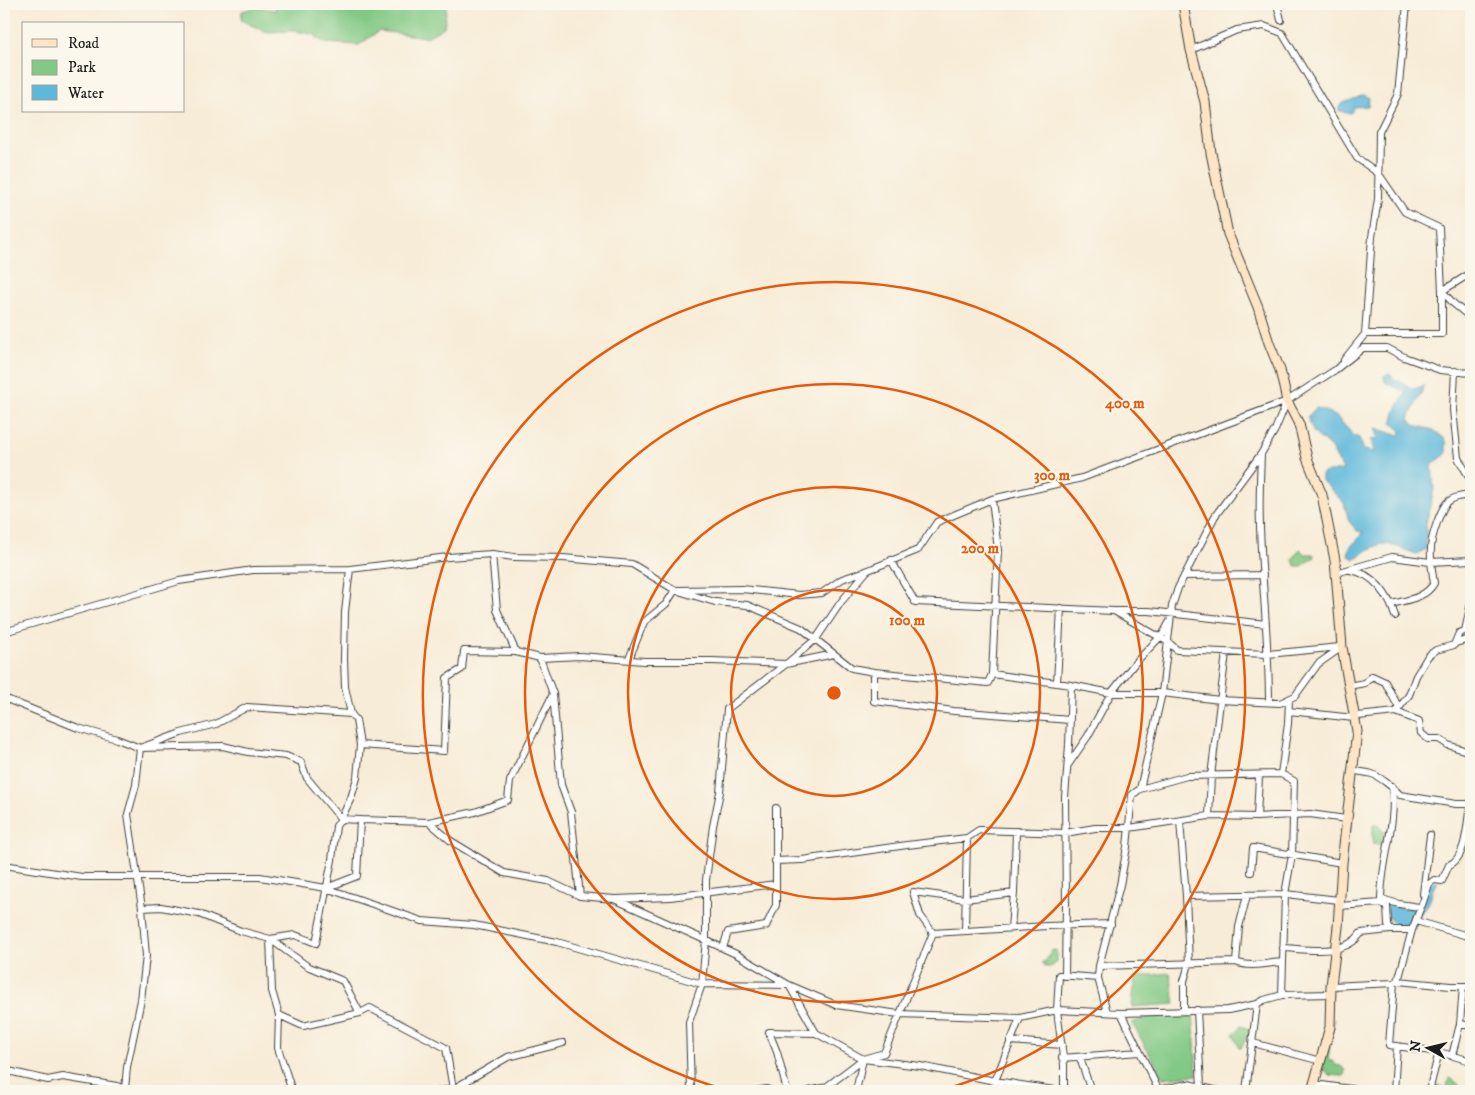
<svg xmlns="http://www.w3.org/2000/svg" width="1475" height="1095" font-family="'IM FELL DW Pica',serif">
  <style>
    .green { fill: #82c985; stroke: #4f7250 }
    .water { fill: #5db8db; stroke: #3c6a7c }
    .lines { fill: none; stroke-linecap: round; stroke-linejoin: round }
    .street-casing { stroke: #3d3b38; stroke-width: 8 }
    .secondary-casing { stroke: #3d3b38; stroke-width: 11 }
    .street { stroke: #fff; stroke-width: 6 }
    .secondary { stroke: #fde5c5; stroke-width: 9 }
    .ring { fill: none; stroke: #e8590c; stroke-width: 2.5 }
    .centre { fill: #e8590c; stroke: #fbf7ec; stroke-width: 2.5 }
    .ring-label { font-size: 15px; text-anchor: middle; font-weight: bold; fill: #e8590c; stroke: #fbf7ec; stroke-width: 4; stroke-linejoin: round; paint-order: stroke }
  </style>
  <rect width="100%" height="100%" fill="#fbf7ec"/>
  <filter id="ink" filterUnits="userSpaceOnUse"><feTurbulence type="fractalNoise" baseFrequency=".02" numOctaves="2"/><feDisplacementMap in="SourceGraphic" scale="10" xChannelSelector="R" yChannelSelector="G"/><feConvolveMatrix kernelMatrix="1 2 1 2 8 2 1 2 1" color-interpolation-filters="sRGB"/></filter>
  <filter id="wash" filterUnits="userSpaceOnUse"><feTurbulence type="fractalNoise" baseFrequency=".0096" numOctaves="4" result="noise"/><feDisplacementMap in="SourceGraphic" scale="20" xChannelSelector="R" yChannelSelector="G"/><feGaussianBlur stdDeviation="1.12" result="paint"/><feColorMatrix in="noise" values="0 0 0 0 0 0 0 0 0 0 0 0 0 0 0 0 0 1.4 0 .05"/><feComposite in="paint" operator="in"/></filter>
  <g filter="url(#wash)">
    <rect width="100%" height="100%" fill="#f7ecd7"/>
    <path class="green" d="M274,4H447L444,27L427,37L379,31L359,45L325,43L317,38L316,35L295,31L265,32L241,20L242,11L256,7L276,10Z
      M1300,549L1304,554H1313L1315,557L1302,566H1295L1293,559Z
      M1373,824L1380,826L1383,832L1388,831L1385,842L1379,845L1373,844Z
      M1056,950C1059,959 1056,968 1046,967L1042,962L1046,961L1051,951Z
      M1170,973L1175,1004L1132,1007L1135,977Z
      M1193,1012L1197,1075L1163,1078L1132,1023L1157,1014Z
      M1334,1019L1328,1060L1334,1062L1335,1065L1341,1066L1345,1070L1344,1076L1328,1075L1325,1069L1323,1071H1320Z
      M1241,1026L1251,1030L1240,1049L1233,1034Z
      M1449,1078L1460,1085L1457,1091H1432L1434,1084L1447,1088Z"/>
    <path class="water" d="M1364,95L1369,98L1368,106L1354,107L1351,113H1346L1338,110L1341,104Z
      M1390,374L1394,379L1414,389L1424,385C1421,397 1413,407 1409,419L1414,425L1434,430L1446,440V454L1432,465L1434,489L1426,523V549L1417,554C1409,552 1394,545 1387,544C1376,543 1363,554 1354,559L1348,555L1350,547L1362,535V531H1357L1349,521L1344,503L1322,481V473L1343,470L1331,448L1314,433L1307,417L1316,408L1329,412L1338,418L1353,435L1359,438L1364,450L1374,452L1371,440L1378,438L1376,428L1400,436L1401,431L1392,423L1396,410L1406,392L1385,382L1384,376Z
      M1438,882C1430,890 1433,896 1428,904C1423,913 1413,916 1409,926L1401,929C1388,922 1388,915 1384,902L1399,907L1400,908H1418L1419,907L1422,889L1426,883Z"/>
  </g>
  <g filter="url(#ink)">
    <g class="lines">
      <defs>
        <path id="street" d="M1277,4L1281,20
          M1329,4V5
          M1191,50L1237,30L1264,26L1282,33L1357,158L1378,173L1405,212L1439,228L1442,291L1454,304L1471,318
          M1365,334L1372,237L1378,199L1379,132L1398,94L1407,4
          M1344,360L1365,334H1442V291L1471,273
          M1455,371L1453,410L1458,458L1471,480
          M1261,454C1260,478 1259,502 1260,527C1262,585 1269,644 1269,702
          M992,499L998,550L992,674
          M492,554L497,610L516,652
          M891,560L915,602L1114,611L1168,642L1177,650L1268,654L1340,647
          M350,569L345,612L344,659L345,687L351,714L356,720L360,745
          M1350,570C1373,573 1389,595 1395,616
          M1336,573L1392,557L1430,562L1471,560
          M1184,576L1263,575
          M1392,604C1407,600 1426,598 1434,583C1432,571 1430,560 1431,548C1431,538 1441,506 1449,501C1455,496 1464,496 1471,495
          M1116,611H1149L1266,624
          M4,632L179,581L253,570L350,569L448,557L492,554L514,557L563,558L632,564L675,590L715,602L747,605L801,628L852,668L874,672L988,683L992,674L1071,685L1111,693H1162L1220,700L1280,703L1295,696L1318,664L1342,647
          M1456,643L1466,640L1471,647
          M540,658L580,656L644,661H712L786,664L816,639L841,602L866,572
          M629,659L644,622L666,604L675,590L742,589L799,595L822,593L842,579L866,571L918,550L937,522L992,499L1082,478L1287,401L1335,370L1363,348H1387L1404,357L1440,370L1471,373
          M874,672V701L954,711L1070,720
          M1057,683L1061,608
          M1348,686L1365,683L1372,676L1385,682L1399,708
          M4,698L78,728L117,739L140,748L181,733L216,724L247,707L351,714
          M1289,711L1354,718L1358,716L1396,712L1419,721L1421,733L1428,739H1439L1448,745L1470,752L1471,750
          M1396,712L1409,695L1416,676L1428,656L1436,650L1454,645L1459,633L1465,631L1471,603
          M1068,765L1088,736L1111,693L1135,663L1163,634L1169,623
          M1352,770C1358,772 1365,772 1372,774C1379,776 1395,789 1400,795L1456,804H1471
          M1281,774L1288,724L1289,699
          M1140,789L1187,776L1281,774L1294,781L1292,855L1285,894L1282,995
          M1209,816L1211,776L1226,653
          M1257,817L1259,776
          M1180,821L1186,896L1189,964L1184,981V1010
          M429,822L451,841L504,873L548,881L580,896L614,899L736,954L789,985L816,1033L863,1059L920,1066L995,1081L1061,1091
          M775,861L802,860L907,845L967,838L979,830L1065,833L1095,828H1129L1209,816L1257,817L1310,814L1346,819
          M4,865L82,877H260L326,888L422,921L474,925L557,942L702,984L789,985L836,1005L899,1014L1020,1018L1057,1010L1121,1013L1228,1010L1257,1004L1264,1000L1282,995L1332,994
          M1251,872L1253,848L1342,863
          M326,888L357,876L360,820L429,822L475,812L508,800L510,781L553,694
          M1423,894L1430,835
          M1247,895L1239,927L1236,962C1250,968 1268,963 1283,962
          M1186,896L1285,894L1339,900
          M615,899L670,897L776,884
          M1339,906L1381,903L1385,900L1399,904L1419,907L1422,905L1429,884L1434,880L1442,881L1449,865C1467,858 1467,822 1470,804
          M142,908L161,907L199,914L241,931L270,939L307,966L343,981L360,1013L370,1008L446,1048L453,1089
          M1416,921L1471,937
          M1011,928L1014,893L1016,831
          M1390,930L1388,925L1387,906L1381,903C1380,864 1397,826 1392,786
          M965,931L967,838
          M933,933L1047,926L1111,924
          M933,933L920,915L913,892L965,899L1014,893
          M270,939L295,935L316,943L332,860L336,826L341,819L351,798L357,778L360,745L444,751L447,678L462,669L464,651L516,652L540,658L553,694L561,785L571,812L580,896
          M270,939L272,991L279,1015L278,1048L291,1088L295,1091
          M723,948L728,932L766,926L776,905V808
          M1283,948C1308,949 1345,957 1361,933L1390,930H1412
          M1099,966L1236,962
          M1065,976L1066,904L1065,797L1069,745L1071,685
          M1398,981L1412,930L1422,904
          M1394,983L1389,1045L1439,1052L1471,1061
          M1331,986L1394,983L1398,981L1450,986H1471
          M1197,1010L1201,1087
          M1107,1012L1098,978L1099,966L1120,885L1127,847L1132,795L1140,789L1162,693L1172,606L1178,588L1215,516L1261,454L1275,430L1287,401
          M1121,1013L1159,1091
          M279,1015L303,1026L360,1013
          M1460,1024L1471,1026
          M1010,1041L1062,1045
          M1253,1043L1321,1061
          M1452,1056L1460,1024L1463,986
          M1062,1058L1139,1052
          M1080,1058L1091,1091
          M4,1070L48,1080L63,1077L117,1086L132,1091
          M1314,1084L1366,1091
          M125,1089L127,1067L141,1000L146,956L142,908L128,814L136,785L140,748L223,746L248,752L286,756L301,762L307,778L341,819L360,820
          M440,1091L453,1089L508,1057L563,1043
          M691,1091L689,1022L702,984L706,940V880L713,826L720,792L727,709L786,664L834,654
          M756,1091L767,1089L771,1091
          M787,1091L777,1052L769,1032L816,1033
          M809,1091L827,1087L835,1091
          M821,1091L863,1059
          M856,1091L863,1059L884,1053L933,933
          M993,1091L995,1081L1020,1018
          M1064,1091V1065L1057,1010L1059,975L1098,978
          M1152,1091L1188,1084L1219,1091
          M1246,1091L1257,1004
          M1394,1091L1397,1046
          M1429,1091L1439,1052"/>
        <path id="secondary" d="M1183,4L1191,50L1205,102L1211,153L1228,234L1258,307L1269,343L1280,370L1287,401L1299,424L1307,458L1322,495L1335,560L1342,647L1357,731L1342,863L1338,927L1331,986L1330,1027L1312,1091"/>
      </defs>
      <use href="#street" class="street-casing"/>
      <use href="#secondary" class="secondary-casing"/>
      <use href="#street" class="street"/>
      <use href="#secondary" class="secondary"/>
    </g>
  </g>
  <g class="ring">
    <circle cx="834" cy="693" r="103"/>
    <circle cx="834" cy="693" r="206"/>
    <circle cx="834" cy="693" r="309"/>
    <path d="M731 1091A411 411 0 1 1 937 1091"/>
  </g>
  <circle cx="834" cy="693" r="8" class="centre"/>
  <g class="ring-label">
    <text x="1125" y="408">400 m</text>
    <text x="1052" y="480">300 m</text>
    <text x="980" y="553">200 m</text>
    <text x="907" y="625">100 m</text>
  </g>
  <rect width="1475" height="1095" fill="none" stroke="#fbf7ec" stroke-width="20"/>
  <rect x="22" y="22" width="162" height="90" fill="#fbf7ec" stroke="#a29f99"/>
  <rect x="32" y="39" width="25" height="8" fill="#fde5c5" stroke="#a29f99"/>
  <text x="68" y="48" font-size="15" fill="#1c1c1c">Road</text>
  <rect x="32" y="60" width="25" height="15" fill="#82c985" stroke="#a29f99"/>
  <text x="68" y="72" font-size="15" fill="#1c1c1c">Park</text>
  <rect x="32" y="85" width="25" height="15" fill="#5db8db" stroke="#a29f99"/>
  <text x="68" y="98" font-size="15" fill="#1c1c1c">Water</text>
  <g transform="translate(1428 1048) rotate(278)" stroke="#fbf7ec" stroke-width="4" paint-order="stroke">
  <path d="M0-4L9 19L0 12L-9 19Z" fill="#1c1c1c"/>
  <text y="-8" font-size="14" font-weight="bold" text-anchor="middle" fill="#1c1c1c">N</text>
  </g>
</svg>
